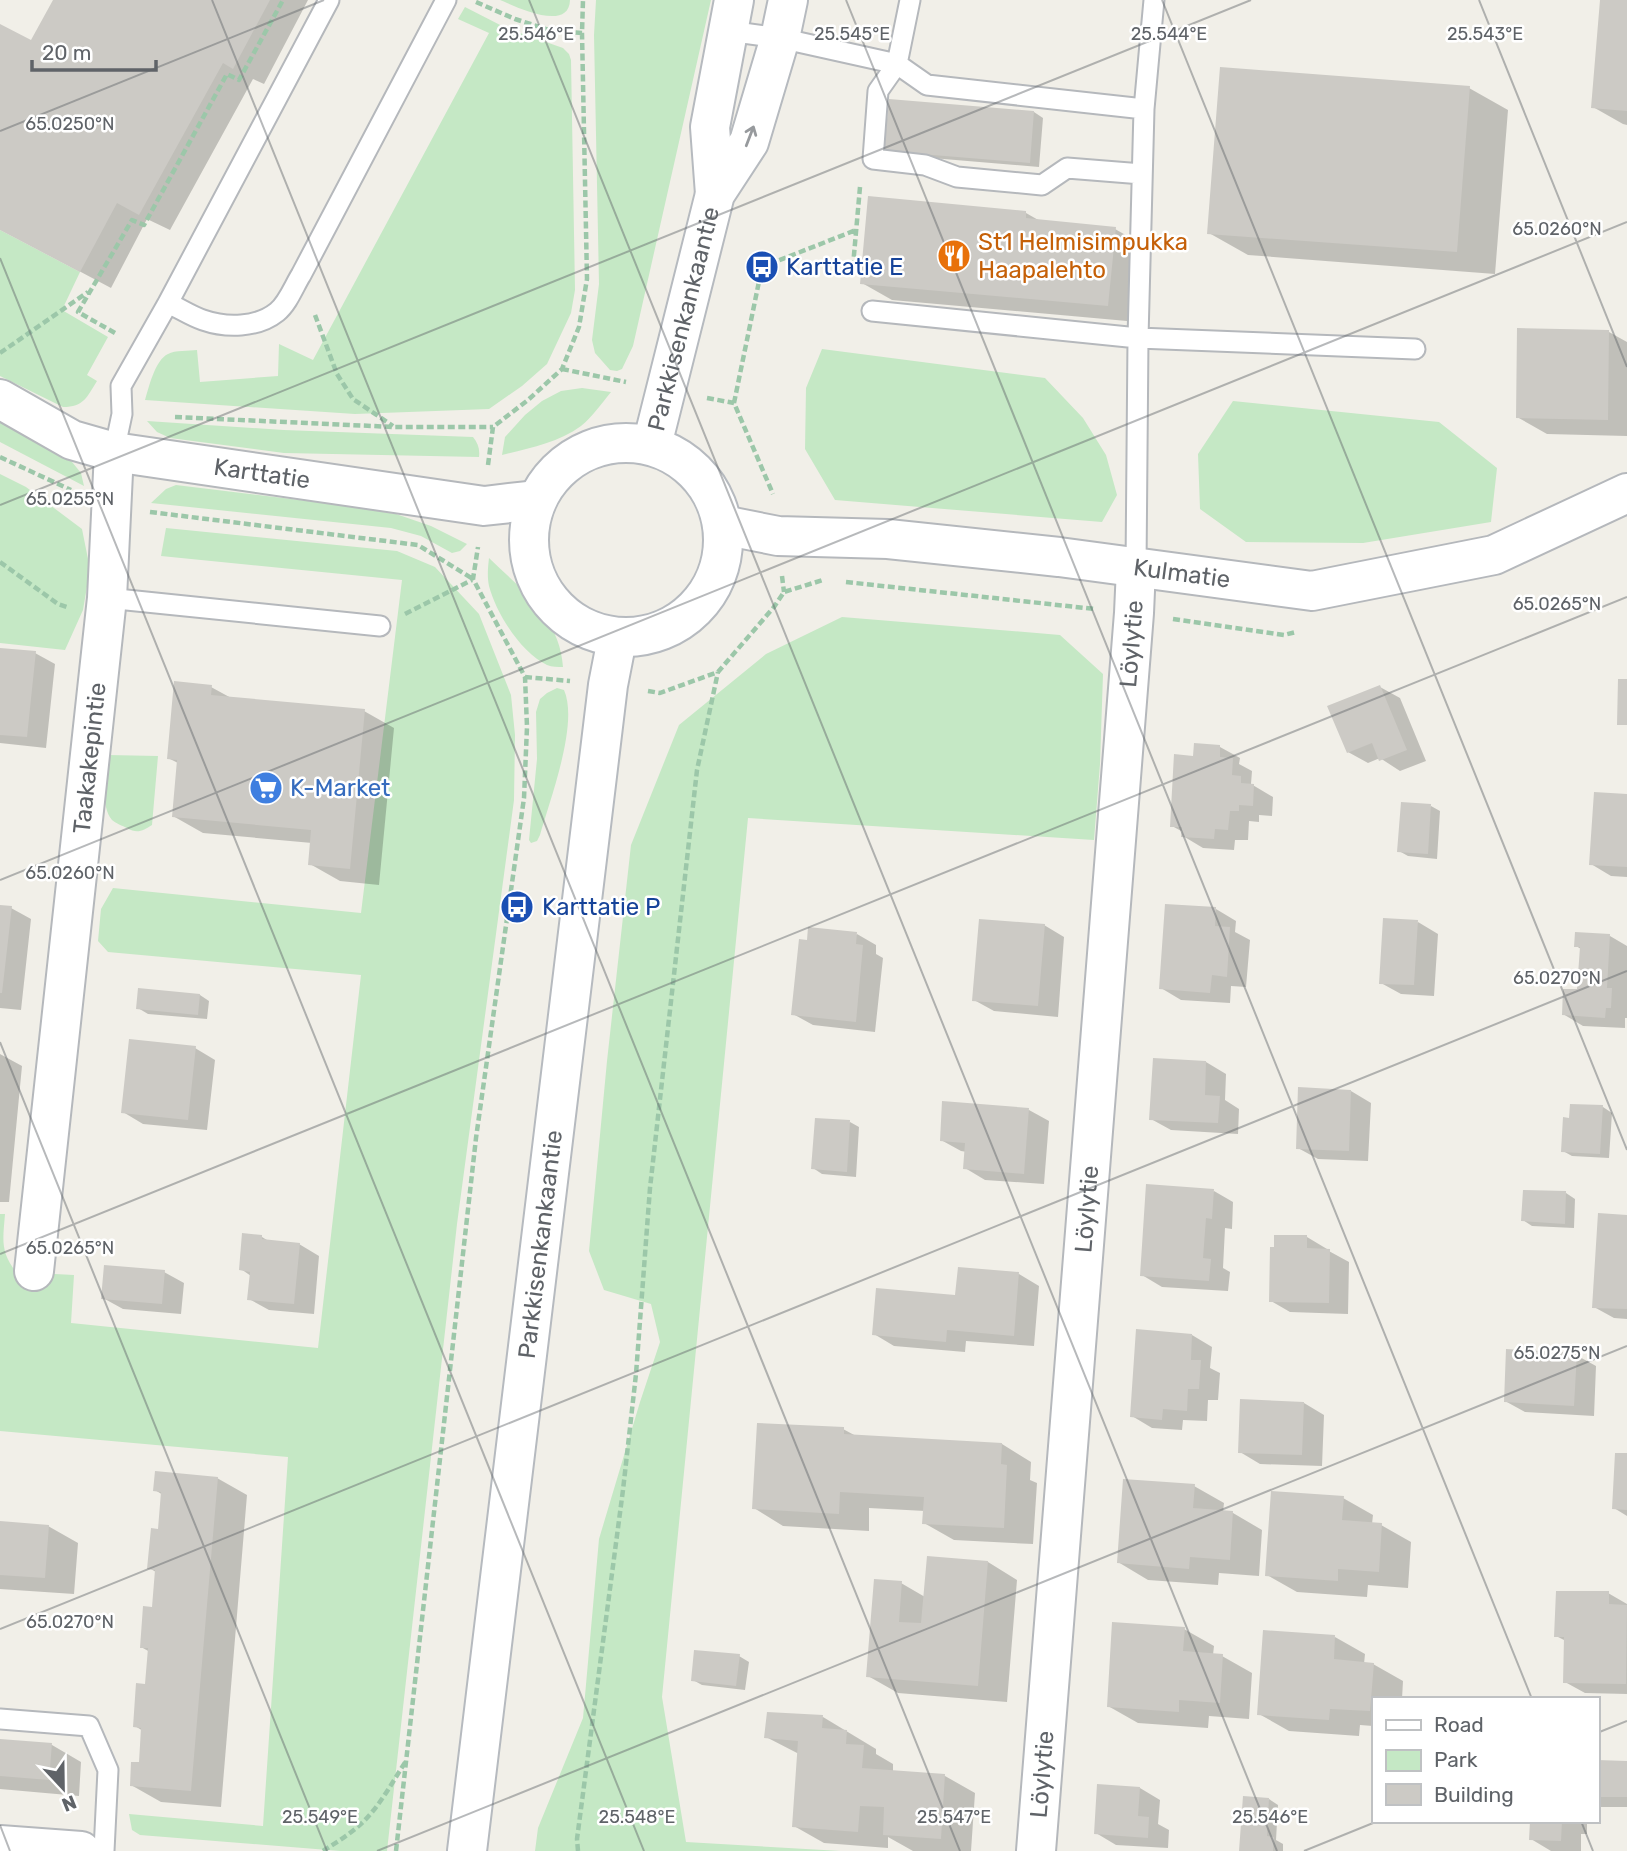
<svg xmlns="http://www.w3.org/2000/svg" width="1627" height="1851" font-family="Rubik,sans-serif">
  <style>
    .green { fill: #c5e8c5 }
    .shadow { fill: #0003 }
    .building { fill: #cccac5 }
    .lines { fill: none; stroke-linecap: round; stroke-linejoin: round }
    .service-casing { stroke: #b5b8bc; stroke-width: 23 }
    .minor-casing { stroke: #b5b8bc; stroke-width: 42 }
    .secondary-casing { stroke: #b6babf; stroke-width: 42 }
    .path { stroke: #9cc7a9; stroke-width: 4.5; stroke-dasharray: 7 3.5; stroke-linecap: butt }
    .service { stroke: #fff; stroke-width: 19 }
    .minor { stroke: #fff; stroke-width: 38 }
    .secondary { stroke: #fff; stroke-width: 38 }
    .oneway { stroke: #979a9d }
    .ticks { fill: none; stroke: #5f6368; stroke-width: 2; stroke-opacity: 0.45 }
    .labels { text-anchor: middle; stroke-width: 5; stroke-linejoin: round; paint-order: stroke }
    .food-label { font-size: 24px; fill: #c56008; stroke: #fff; text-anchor: start }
    .transit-label { font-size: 24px; fill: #164399; stroke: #fff; text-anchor: start }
    .street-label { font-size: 24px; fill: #5f6368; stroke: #fff }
    .shop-label { font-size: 24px; fill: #366cbe; stroke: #fff; text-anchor: start }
    .ticks-label { font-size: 18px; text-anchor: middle; fill: #5f6368; stroke: #fff; stroke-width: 5; stroke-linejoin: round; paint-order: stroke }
  </style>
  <rect width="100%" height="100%" fill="#f1efe8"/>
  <path class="green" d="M500,0H570C569,33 515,6 500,0Z
    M596,0H711L633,346L622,369L617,371L610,370L595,353L592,340L599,284L594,35Z
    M465,7L506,28L563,48L569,54L571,60L575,290L571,313L547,364L522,386L489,409L355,414L145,400C149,387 155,360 168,354C175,350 189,351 197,350L200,382L278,376L279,344L313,360L489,33L458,19Z
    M0,230L80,272L62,310L108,337L87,375L97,381C87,397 84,407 63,407L0,376Z
    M822,349L1045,378L1083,418L1106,455L1117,495L1102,522L835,500L805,449L806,388Z
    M582,388L611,392C602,403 592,417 581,426C558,443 529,448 502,455L505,437L525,415L542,401L561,391Z
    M1233,401L1439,422L1497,468L1491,522L1363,543L1246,542L1200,509L1198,454Z
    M147,421L284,430L473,437C478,443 480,449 479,457L284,453L170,438L157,432Z
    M0,422L68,457L81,473L84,486L0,442Z
    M0,474L26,487L82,529L90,569L83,610L65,650L0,643Z
    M176,485L341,505L396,514L431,526L467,544L460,551L452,553L421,536L391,528L151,503L166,489Z
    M166,528L397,551L435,567L479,614L511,695L515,735L514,800L457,1224L387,1851H340L140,1835L132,1830L129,1814L263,1826L288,1457L0,1431V1214H5C3,1240 0,1251 16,1272L74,1275L71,1323L318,1348L361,975L108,952L98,941L101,909L113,888L361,913L402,580L161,556Z
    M489,558C522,590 560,618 563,667C558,667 552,667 547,665C521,653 496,613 489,586C487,576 488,567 489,558Z
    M842,617L1060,635L1103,674L1100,764L1094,840L748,818L662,1697L686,1842L841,1851H535L538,1828L583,1718L599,1539L640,1402L660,1342L651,1304L604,1290L589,1251L607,1061L631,845L679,725L766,654Z
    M557,688L564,690C579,724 550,799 540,835L537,841L531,843L529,840L537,759L536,712L540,699L547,693Z
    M108,755L158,756L152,825C143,831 137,834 127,828C123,826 115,823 112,820C100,807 105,771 108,755Z"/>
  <path class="shadow" d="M55,0H308L264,84L253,79L170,230L147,219L111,288L0,229V29L32,43Z
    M1602,0H1627V125L1623,124L1593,107Z
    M1469,88L1508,110L1495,274L1248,255L1209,233Z
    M1034,112L1043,118L1039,167L896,155L886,150Z
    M1026,213L1040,221L1115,229L1145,246L1138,322L892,300L862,283Z
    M1609,332L1627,342V436L1547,434L1517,417Z
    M0,649L35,653L55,664L46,748L0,743Z
    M211,687L233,699L364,711L394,728L379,885L340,881L310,864L312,843L203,833L173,816L178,763L168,758Z
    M1380,687L1400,698L1426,761L1400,771L1380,758L1368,763L1348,752Z
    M1220,747L1240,758L1239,764L1252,771L1251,784L1273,797L1272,816L1259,815V822L1249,821L1248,840H1235L1234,850L1203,848L1183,836V832L1172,826L1195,758Z
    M1627,796V877L1611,876L1591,864Z
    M1431,806L1440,811L1437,859L1408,856L1399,851Z
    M0,906L11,908L31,919L21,1010L0,1008Z
    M1216,909L1236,921L1235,932L1250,940L1246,987L1231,986L1230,1003L1181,1000L1161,988Z
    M1418,922L1438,934L1434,996L1401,994L1381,983Z
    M1044,925L1064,937L1058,1017L994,1011L974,1000Z
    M857,934L876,945V954L883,958L875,1032L813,1025L793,1014Z
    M1610,936L1627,946V1018H1625V1028L1583,1026L1563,1014L1579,991L1581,949L1576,946Z
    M200,995L209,1001L207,1019L148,1014L138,1008Z
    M195,1048L215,1060L207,1130L143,1124L123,1112Z
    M0,1054L22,1066L9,1202H0Z
    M1206,1062L1226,1074L1225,1100L1239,1109L1238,1134L1171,1130L1151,1119Z
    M1351,1091L1371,1103L1368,1161L1318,1159L1298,1148Z
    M1603,1107L1612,1113L1609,1158L1572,1156L1563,1151L1571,1120Z
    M1029,1110L1049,1121L1044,1184L985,1180L965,1168L967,1152L961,1151L941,1140Z
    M850,1122L859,1127L856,1177L822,1174L813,1168Z
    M1214,1191L1233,1202L1232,1229L1225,1228L1223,1268L1230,1272L1228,1291L1162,1287L1142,1275Z
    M1566,1193L1575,1199L1574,1228L1532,1226L1523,1220Z
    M1627,1217V1319L1614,1318L1594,1307Z
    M262,1237L270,1242L299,1244L319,1256L314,1314L269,1310L249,1299L251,1276L241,1269Z
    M1307,1237L1327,1249V1250L1349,1262L1348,1314L1290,1312L1271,1301Z
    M164,1272L184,1283L181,1314L123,1309L103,1298Z
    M1019,1274L1039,1286L1034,1346L966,1341L965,1352L894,1346L874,1334L957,1297Z
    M1192,1335L1212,1347L1210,1368L1220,1373L1218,1400H1208L1207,1421L1183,1420L1182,1430L1152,1428L1132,1416Z
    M1576,1355L1596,1366L1594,1416L1525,1412L1505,1401Z
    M1304,1403L1324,1415L1322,1466L1260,1464L1240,1452Z
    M843,1429L856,1436L1002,1444L1031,1462L1030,1480L1037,1483L1033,1544L954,1540L924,1523L925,1511L869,1508V1531L783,1526L754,1508Z
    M1627,1455V1516L1614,1508Z
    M217,1478L247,1495L221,1807L161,1802L131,1785L140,1764L143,1731L135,1726L147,1686L150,1652L141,1647L153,1609L156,1572L149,1568L160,1531L163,1495L155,1490Z
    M1194,1486L1224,1503L1223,1512L1233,1513L1262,1530L1259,1576L1219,1573L1218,1585L1148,1580L1118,1562Z
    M1343,1498L1373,1515L1372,1524L1381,1525L1411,1542L1408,1588L1368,1585L1367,1597L1297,1592L1267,1575Z
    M0,1523L48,1526L78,1543L74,1594L0,1589Z
    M988,1562L1017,1580L1007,1702L898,1693L868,1676L901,1583L925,1597Z
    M1608,1593L1627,1604V1694L1585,1693L1565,1682L1566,1641L1556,1636Z
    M1184,1629L1214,1646L1213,1655L1222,1656L1252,1673L1249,1719L1209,1716L1208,1728L1138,1723L1108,1706Z
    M1335,1637L1365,1654L1364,1664H1373L1403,1681L1402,1699H1373V1726L1360,1725L1359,1736L1289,1731L1259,1714Z
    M739,1656L749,1662L745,1690L702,1685L693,1680Z
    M823,1717L876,1749V1754L893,1764V1772L945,1776L975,1793L971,1851H913L888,1837V1848L824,1843L794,1826L799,1754L766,1737Z
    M0,1741L52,1745L81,1762L79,1796L0,1789Z
    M1597,1762L1627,1763V1807H1597Z
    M1140,1788L1160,1800L1158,1824L1169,1830L1168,1848L1116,1845L1096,1833Z
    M1269,1799L1278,1805L1276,1840L1283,1844V1851H1241Z
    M1531,1821H1587V1834H1581V1851H1551L1531,1839Z"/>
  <path class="building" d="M53,0H270L233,69L223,63L139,215L117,203L80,272L0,230V24L31,40Z
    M1600,0H1627V111L1591,108Z
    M1220,67L1470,86L1457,252L1207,234Z
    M889,99L1034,111L1030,163L884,151Z
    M868,196L1026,211V218L1116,227L1108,306L860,284Z
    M1517,328L1609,330L1608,420L1516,418Z
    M0,648L36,651L27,737L0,735Z
    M1618,679H1627V725H1617Z
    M174,681L212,685L211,695L365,709L350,869L308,865L311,830L172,817L177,760L167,759Z
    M1380,685L1407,750L1379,761L1372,743L1347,753L1327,706Z
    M1194,743L1220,745V757L1233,758L1232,775L1241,776V783L1254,784L1253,806L1239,805V811H1230L1228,830L1215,829L1214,839L1181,837L1182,827H1170L1174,754L1193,756Z
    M1594,792L1627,794V867L1589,865Z
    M1401,802L1431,804L1428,854L1397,852Z
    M1165,904L1216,907L1215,926L1230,927L1227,977L1212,975L1210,993L1159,989Z
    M0,905L12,906L2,993H0Z
    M1383,918L1418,920L1414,985L1379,984Z
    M979,919L1045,924L1038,1006L972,1001Z
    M808,927L857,932L856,944L863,945L856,1022L791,1015L799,939L807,940Z
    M1575,932L1610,934L1607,988H1612L1611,1008H1606L1605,1018L1562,1015L1563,989H1577L1580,947H1574Z
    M138,988L200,994L198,1015L136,1009Z
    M129,1039L196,1046L188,1120L121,1113Z
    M1153,1058L1206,1061L1205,1095L1220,1096L1218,1123L1149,1120Z
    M1298,1087L1351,1090L1349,1151L1296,1149Z
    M942,1101L1029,1108L1024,1174L963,1169L965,1143L940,1141Z
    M1570,1104L1603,1105L1600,1154L1561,1152L1563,1117L1569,1118Z
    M815,1118L850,1120L847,1172L811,1169Z
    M1146,1184L1214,1189L1212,1219L1206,1218L1203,1258L1211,1259L1209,1281L1140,1276Z
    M1523,1190L1566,1191L1565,1224L1521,1221Z
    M1598,1213L1627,1215V1309L1592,1308Z
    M242,1233L262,1235V1239L300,1243L294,1304L247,1300L250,1272L239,1270Z
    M1274,1235H1307V1248L1330,1249L1329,1303L1269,1302L1270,1247H1274Z
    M104,1265L165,1270L162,1304L101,1299Z
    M958,1267L1019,1272L1014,1336L947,1330L946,1342L872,1335L876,1288L955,1295Z
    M1136,1329L1192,1334L1191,1360H1201L1199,1389H1188L1187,1411L1163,1409L1162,1420L1130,1417Z
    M1506,1349L1577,1353L1574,1406L1504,1402Z
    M1240,1399L1304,1402L1302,1455L1238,1453Z
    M757,1423L844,1427V1434L1002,1443L1001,1464L1007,1465L1004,1528L922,1524L924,1497L840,1492L839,1514L752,1509Z
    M1615,1453H1627V1510L1612,1509Z
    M155,1471L218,1477L191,1791L130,1786L131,1762H139L141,1728L133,1727L136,1683L145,1684L148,1648H140L143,1606L152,1607L155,1570L147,1569L151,1528L158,1529L161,1492L153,1491Z
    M1123,1479L1195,1484L1193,1508L1233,1511L1230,1560L1190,1557L1189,1569L1117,1563Z
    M1271,1491L1344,1496L1342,1520L1382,1523L1379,1572L1338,1569V1581L1265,1576Z
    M0,1521L49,1525L45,1578L0,1575Z
    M927,1556L988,1561L978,1686L866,1677L874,1579L902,1581L899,1622L921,1623Z
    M1556,1591H1609V1604L1627,1605L1626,1684L1563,1683L1564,1637H1554Z
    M1112,1622L1185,1627L1183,1651L1223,1654L1220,1703L1179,1700V1712L1107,1707Z
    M1263,1630L1335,1635L1334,1659L1374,1663L1370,1711L1330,1709L1329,1720L1257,1715Z
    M694,1650L740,1654L736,1686L691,1681Z
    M767,1712L823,1715L822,1728L847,1730L846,1744L864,1745L862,1768L945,1774L941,1839L883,1835L884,1807L860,1806L858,1832L792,1827L798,1741L764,1738Z
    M0,1739L52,1743L49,1780L0,1776Z
    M1597,1760L1627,1761V1797H1597Z
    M1097,1784L1140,1787L1138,1816L1149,1817L1148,1838L1094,1834Z
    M1243,1796L1269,1798L1267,1836L1274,1837L1273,1851H1239Z
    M1530,1821H1562L1561,1841L1529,1840Z"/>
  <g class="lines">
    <defs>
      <path id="service" d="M910,0L897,64L878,91L873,159L925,165L957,177L1042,185L1067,168L1142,174
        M728,31L780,38L897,64L927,85L1144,109L1138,338L1136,568
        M1144,109L1154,0
        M168,303C179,308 191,316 203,320C226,328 257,328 277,312C288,303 294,286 301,275L446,0
        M872,311L1138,338L1415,349
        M114,452L122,414L121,386L168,303L329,0
        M107,598L380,626
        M0,1719L89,1726L108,1770L104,1851"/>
      <g id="minor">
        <path id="s1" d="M0,399L72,440L114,452L484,506L536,500"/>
        <path id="s2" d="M723,525L778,536L888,539L1059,557L1312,591L1494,555L1627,493"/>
        <path id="s3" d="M34,1271L107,598L114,452"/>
        <path d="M0,1845L81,1851"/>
        <path id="s4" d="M1036,1851L1134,613L1136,568"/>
      </g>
      <g id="secondary">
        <path d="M715,194L710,127L734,0"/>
        <circle cx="626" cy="540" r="97"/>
        <path id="s5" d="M652,445L715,194L749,142L780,38L788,0"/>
        <path id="s6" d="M467,1851L608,685L617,639"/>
      </g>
    </defs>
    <use href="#service" class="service-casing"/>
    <use href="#minor" class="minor-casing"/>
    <use href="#secondary" class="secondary-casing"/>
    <path class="path" d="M476,2L515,19L549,30L582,33
      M860,187L853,266H862
      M315,315L337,374L353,399L393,426
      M115,333L78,312L132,220L144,225L227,74L239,80L283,0
      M0,353L88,292
      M562,369L626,382
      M707,398L734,403L773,494
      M734,403L762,267L856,230
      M175,417L394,427H493
      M0,457L71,490
      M488,465L493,427L528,400L562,369L579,327L587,279L582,33L583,0
      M150,512L418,545L473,579
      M0,562L58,604L67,607
      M782,576L784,592
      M846,582L1095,609
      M405,614L472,580
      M1173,619L1284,635L1296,632
      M525,677L570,681
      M648,691L660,693L718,672L774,607L784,592L823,580
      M323,1851C337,1842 352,1833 364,1821C381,1804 393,1781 406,1761
      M396,1851L476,1138L524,798L527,727L525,677L473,579L478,547
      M578,1851L577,1839L623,1490L636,1374L650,1188L697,770L718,672"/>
    <use href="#service" class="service"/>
    <use href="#minor" class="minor"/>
    <use href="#secondary" class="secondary"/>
  </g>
  <defs><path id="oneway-shaft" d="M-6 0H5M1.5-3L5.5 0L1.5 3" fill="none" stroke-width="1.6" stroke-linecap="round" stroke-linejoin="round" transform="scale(1.75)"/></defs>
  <use class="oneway" href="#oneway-shaft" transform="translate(750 136) rotate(-69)"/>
  <path class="ticks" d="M212,0L960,1851M529,0L1277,1851M846,0L1532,1699M1162,0L1627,1150M1479,0L1627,367M0,131L324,0M0,258L644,1851M0,505L1251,0M0,880L1627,222M0,1042L327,1851M0,1254L1627,597M0,1629L1627,971M1597,1733L1627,1721M1581,1821L1593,1851M0,1825L10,1851M377,1851L1627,1346M1304,1851L1378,1821"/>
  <defs>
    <symbol id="restaurant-disc" viewBox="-11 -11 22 22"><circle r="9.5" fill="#e8710a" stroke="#fff"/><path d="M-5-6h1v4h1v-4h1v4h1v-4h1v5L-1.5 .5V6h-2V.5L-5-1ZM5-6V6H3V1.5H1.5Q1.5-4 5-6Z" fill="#fff"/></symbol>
    <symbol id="bus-disc" viewBox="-11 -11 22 22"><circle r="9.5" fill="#1a4fb4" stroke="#fff"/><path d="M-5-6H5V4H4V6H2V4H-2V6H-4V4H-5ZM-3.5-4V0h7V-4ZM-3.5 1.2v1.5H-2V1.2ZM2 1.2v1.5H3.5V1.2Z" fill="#fff"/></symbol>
    <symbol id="supermarket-disc" viewBox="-11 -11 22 22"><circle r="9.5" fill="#3f7fe0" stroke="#fff"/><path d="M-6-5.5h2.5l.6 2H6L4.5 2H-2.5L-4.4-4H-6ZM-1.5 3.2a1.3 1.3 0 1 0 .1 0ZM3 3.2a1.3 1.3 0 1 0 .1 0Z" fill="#fff"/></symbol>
  </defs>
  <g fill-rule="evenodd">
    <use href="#restaurant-disc" x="935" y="237" width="38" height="38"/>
    <use href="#bus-disc" x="743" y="248" width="38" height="38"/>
    <use href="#supermarket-disc" x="247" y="769" width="38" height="38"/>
    <use href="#bus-disc" x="498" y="888" width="38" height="38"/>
  </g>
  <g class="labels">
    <g class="food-label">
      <text x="978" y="250">St1 Helmisimpukka<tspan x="978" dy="28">Haapalehto</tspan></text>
    </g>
    <g class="transit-label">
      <text x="786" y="275">Karttatie E</text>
      <text x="542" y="915">Karttatie P</text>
    </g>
    <g class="street-label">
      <text dy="8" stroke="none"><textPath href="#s5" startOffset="130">Parkkisenkankaantie</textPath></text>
      <text dy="8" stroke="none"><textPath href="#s1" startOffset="276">Karttatie</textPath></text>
      <text dy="8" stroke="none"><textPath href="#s2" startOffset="462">Kulmatie</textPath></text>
      <text dy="8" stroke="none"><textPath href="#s4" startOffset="1211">Löylytie</textPath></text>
      <text dy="8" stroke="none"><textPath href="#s3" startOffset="516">Taakakepintie</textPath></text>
      <text dy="8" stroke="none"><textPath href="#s4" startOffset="644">Löylytie</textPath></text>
      <text dy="8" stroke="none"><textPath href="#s6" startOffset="611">Parkkisenkankaantie</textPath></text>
      <text dy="8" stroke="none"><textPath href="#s4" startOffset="77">Löylytie</textPath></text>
    </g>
    <g class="shop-label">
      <text x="290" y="796">K-Market</text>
    </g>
  </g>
  <g class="ticks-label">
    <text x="536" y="40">25.546°E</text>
    <text x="852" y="40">25.545°E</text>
    <text x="1485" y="40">25.543°E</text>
    <text x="1169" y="40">25.544°E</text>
    <text x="70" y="130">65.0250°N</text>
    <text x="1557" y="235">65.0260°N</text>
    <text x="70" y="505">65.0255°N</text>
    <text x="1557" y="610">65.0265°N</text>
    <text x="70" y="879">65.0260°N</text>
    <text x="1557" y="984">65.0270°N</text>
    <text x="70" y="1254">65.0265°N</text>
    <text x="1557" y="1359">65.0275°N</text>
    <text x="70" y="1628">65.0270°N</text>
    <text x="320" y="1823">25.549°E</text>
    <text x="637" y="1823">25.548°E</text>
    <text x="954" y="1823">25.547°E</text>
    <text x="1270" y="1823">25.546°E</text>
  </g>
  <rect x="1372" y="1697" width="228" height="126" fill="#ffffff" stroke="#bfc1c3" stroke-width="2"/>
  <rect x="1386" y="1720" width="35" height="10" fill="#ffffff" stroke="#bfc1c3" stroke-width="2"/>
  <text x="1434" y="1732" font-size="21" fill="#5f6368">Road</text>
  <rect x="1386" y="1750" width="35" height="21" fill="#c5e8c5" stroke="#bfc1c3" stroke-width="2"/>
  <text x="1434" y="1767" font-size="21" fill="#5f6368">Park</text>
  <rect x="1386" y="1784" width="35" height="21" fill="#cccac5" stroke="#bfc1c3" stroke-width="2"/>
  <text x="1434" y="1802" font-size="21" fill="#5f6368">Building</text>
  <g transform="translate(63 1788) rotate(158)" stroke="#ffffff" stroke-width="5" paint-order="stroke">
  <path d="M0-5L12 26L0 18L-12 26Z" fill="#5f6368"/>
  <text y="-10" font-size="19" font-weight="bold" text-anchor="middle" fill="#5f6368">N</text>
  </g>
  <path d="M32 60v10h124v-10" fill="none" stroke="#5f6368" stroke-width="3.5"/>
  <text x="42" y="60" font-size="21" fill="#5f6368" stroke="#ffffff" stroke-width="5" paint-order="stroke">20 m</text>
</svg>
